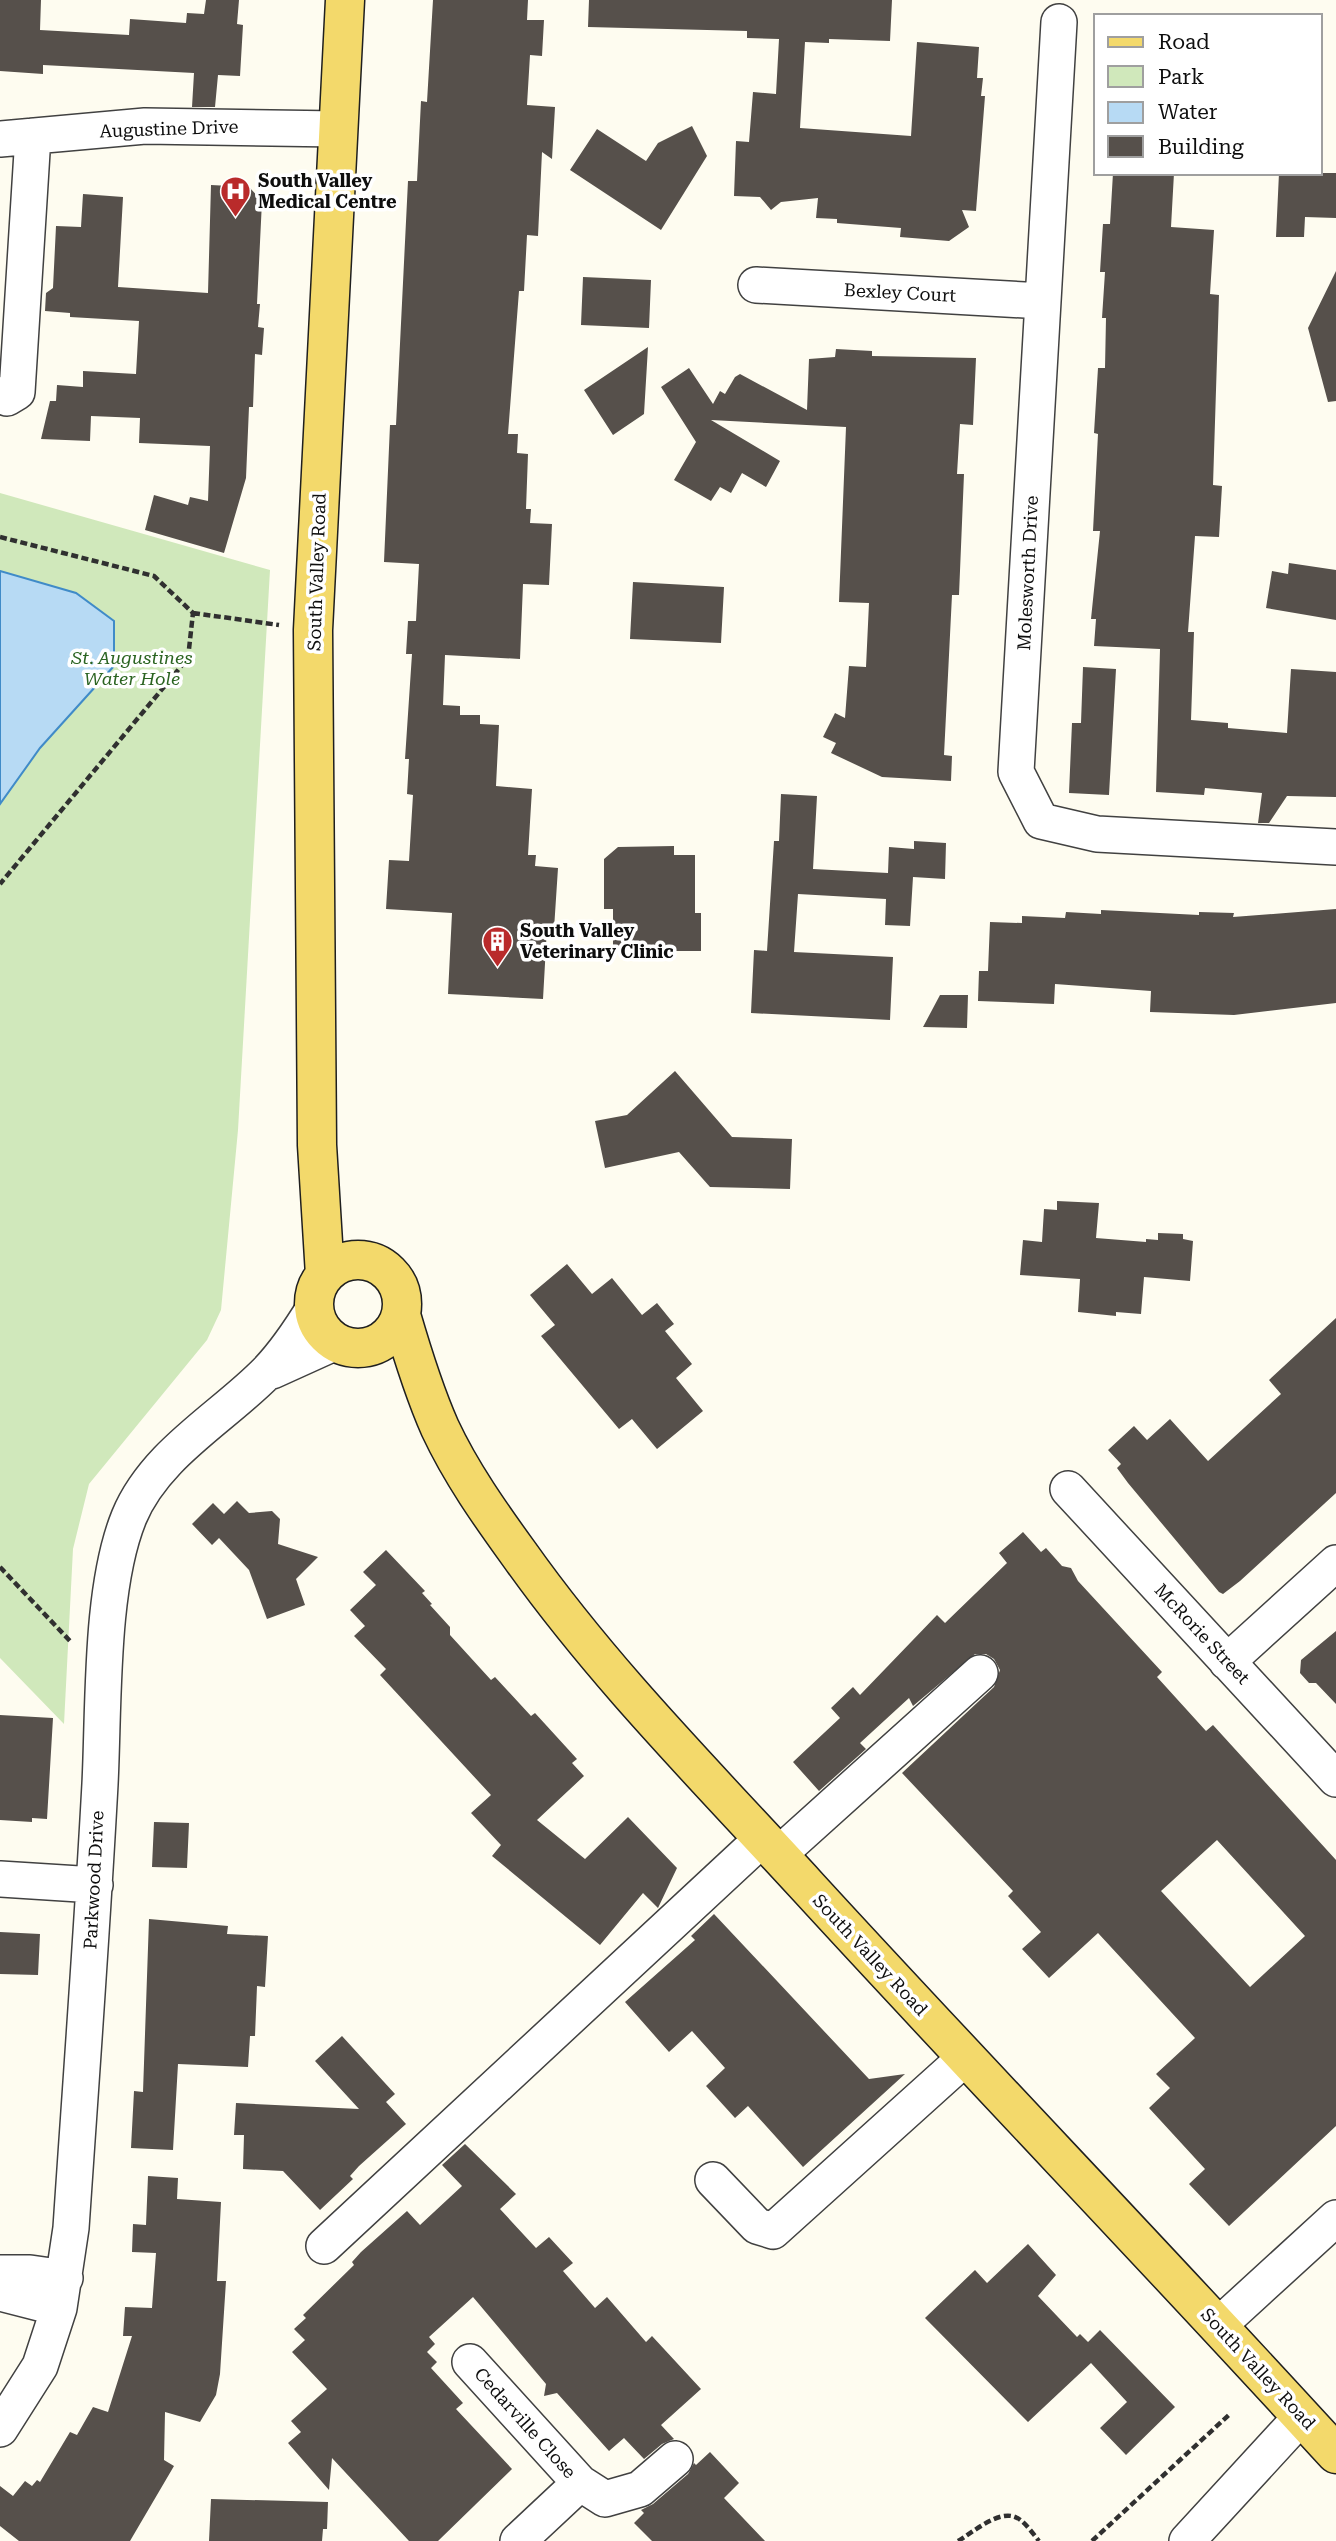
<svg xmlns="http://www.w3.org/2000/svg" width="1336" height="2541" font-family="'Roboto Serif',serif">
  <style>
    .green { fill: #d0e8bb }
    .water { fill: #b7daf4; stroke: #408bc8; stroke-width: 2 }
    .building { fill: #56504b; fill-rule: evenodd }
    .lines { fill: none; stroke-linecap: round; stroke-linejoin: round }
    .minor-casing { stroke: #414141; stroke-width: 38 }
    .major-casing { stroke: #1f1f1f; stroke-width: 41 }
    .path { stroke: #303030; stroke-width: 4.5; stroke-dasharray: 7 3.5; stroke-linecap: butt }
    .minor { stroke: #fff; stroke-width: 35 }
    .major { stroke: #f3d96b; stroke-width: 38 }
    .labels { text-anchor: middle; stroke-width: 7; stroke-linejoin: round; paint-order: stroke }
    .street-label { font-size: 18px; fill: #0e0e0e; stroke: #fff }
    .poi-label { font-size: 18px; font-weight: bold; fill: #0e0e0e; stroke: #fff; text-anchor: start }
    .park-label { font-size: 18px; font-style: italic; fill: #2b6421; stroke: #fff }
  </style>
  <rect width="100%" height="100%" fill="#fefcf0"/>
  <path class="green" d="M0,493L270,570L238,1130L221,1310L207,1340L89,1484L73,1549L64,1724L0,1658Z"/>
  <path class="water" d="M0,571L76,593L114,621V666L40,748L0,804Z"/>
  <path class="building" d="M0,0H41L40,30L129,35L130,19L186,23L187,13L204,14L206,0H239L237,24L243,25L240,76L218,75L215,107H192L194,73L43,65V74L0,71Z
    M433,0H528L527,20H544L542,56L530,55L527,105L555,107L552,159L542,152L538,236L527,235L524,291H519L508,434H518L517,453L528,454L526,509H531L530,523L552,524L549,585L523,584L520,659L445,655L443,705L460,706V715H480V724L499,725L496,786L532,789L528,855H536L535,866L558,868L554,929L547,928L543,999L448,994L452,913L386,909L389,860L409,861L413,795L407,794L409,759H405L412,654H406L408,621H416L419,564L384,562L390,425H396L408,181H417L421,101L427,102Z
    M589,0H892L890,41L829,39V43L805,42L800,128L911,136L917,42L979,47L977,78H983L981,96H985L976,211L962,210L969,227L949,241L900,237L901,228L837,223V219L816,218L818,198L781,202L771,210L760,197L734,196L736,141L749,142L753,92L776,94L779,39L747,38V31L588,27Z
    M692,126L707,156L661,230L570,170L597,129L646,161L658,143Z
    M1113,173H1174L1171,227L1214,230L1210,294L1219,295L1213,485L1222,486L1219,537L1195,536L1188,632H1194L1191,720L1228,723V728L1287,733L1291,669L1336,672V797L1287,796L1269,823H1258L1262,793L1205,788L1204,795L1156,792L1160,649L1094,646L1096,619H1091L1100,531H1093L1098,434L1094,433L1098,368H1105L1106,318H1102L1105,272H1100L1103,224H1110Z
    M1279,173H1336V218L1305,217L1304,237H1276Z
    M211,185L249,187L262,201L257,304H260L258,327L264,328L262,355L255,354L253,407H249L246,478L224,553L145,530L154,495L188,505L190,497L208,501L210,446L139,443L140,418L91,416L90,441L41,439L50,401H56L57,385L83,387V371L136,374L139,321L70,317V313L45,311L46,293L53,288L56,226L81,227L83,194L123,197L118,287L208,293Z
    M1336,271V401L1328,402L1308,328Z
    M583,277L651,280L649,328L581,325Z
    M648,347L644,414L613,435L584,390Z
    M836,349L872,351V356L976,358L973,425L960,424L957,474H964L959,595H952L944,755L952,756L951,781L882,777L831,753L836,743L823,737L835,713L845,718L849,666L866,667L869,603L839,602L846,427L711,420L780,461L766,487L742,473L731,493L720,487L711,501L674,480L696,442L661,387L689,368L713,404L720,391L725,394L735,377L740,374L807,410L809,359L835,357Z
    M1289,563L1336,570V620L1266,608L1272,571L1288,574Z
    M633,582L724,587L721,643L630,639Z
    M1083,667L1116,669L1109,795L1069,793L1072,723H1081Z
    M781,794L817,796L813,869L888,873L889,847L914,849V841L946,843L945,879L913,877L910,926L885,925L886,899L798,894L794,952L893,957L890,1020L751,1013L754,950L767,951L774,841H779Z
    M674,846V855H695V913H701V951H613V909H604V859L618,847Z
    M1336,909V1003L1234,1015L1150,1012L1151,991L1055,984L1054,1004L978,1001L979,971H988L990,922L1022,923V916L1065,918L1066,912L1101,914V910L1199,915V912L1234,913L1233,917Z
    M940,995H968L967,1028L923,1027Z
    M675,1071L732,1137L792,1139L790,1189L710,1187L679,1152L605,1168L595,1121L627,1115Z
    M1057,1201L1099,1203L1096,1238L1146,1242V1239L1158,1240V1233L1183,1234V1239L1193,1241L1190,1281L1144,1277L1141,1314L1116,1312V1316L1078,1312L1080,1279L1020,1275L1023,1240L1042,1242L1044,1209L1057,1210Z
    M567,1264L592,1294L612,1278L642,1315L657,1303L674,1324L665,1331L692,1364L676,1378L703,1411L657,1449L632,1419L619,1429L541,1336L555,1325L530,1295Z
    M1336,1318V1493L1240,1581L1223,1594L1219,1592L1128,1483L1117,1468L1121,1464L1108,1450L1134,1426L1147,1440L1170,1419L1208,1461L1281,1394L1269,1380Z
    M237,1501L249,1513L272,1511L280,1519L278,1544L318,1557L296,1579L305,1605L267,1619L249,1570L219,1538L212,1545L192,1524L213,1503L224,1514Z
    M1023,1532L1041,1552L1046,1548L1062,1566L1071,1568L1078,1581L1162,1672L1157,1677L1206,1731L1213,1725L1336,1860V2126L1229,2226L1189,2184L1205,2169L1149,2108L1170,2088L1156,2074L1195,2038L1098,1933L1049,1978L1022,1949L1041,1932L1008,1896L1013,1891L902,1773L994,1687L1000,1670L994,1659L986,1654H975L913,1706L909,1698L860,1743L866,1749L819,1791L793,1762L840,1718L831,1708L853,1687L860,1695L937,1615L945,1623L1007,1563L999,1553ZM1217,1840L1305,1936L1250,1987L1161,1891Z
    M386,1550L425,1591L422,1593L432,1604L430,1605L450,1627V1635L491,1680L495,1677L531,1716L535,1713L577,1759L572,1763L584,1776L537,1820L585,1859L628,1817L677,1868L658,1908L643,1893L600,1945L492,1856L501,1845L471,1813L491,1795L380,1675L386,1669L354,1636L365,1626L350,1610L376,1585L363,1572Z
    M1336,1631V1704L1316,1683H1309L1300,1673L1301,1660Z
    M0,1715L53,1718L47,1819L32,1818V1822L0,1820Z
    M154,1822L189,1823L187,1868L152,1867Z
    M714,1914L869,2079L905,2074L803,2167L748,2106L735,2118L706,2086L725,2068L692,2031L669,2052L625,2002L695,1940L691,1936Z
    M149,1919L228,1926L227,1934L268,1936L265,1987L257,1986L255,2036H250L248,2067L178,2064L173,2150L131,2148L134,2091L143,2092Z
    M0,1932L40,1934L38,1975L0,1974Z
    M342,2036L395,2094L386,2102L406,2124L359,2166L350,2176L353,2179L320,2210L283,2171L243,2169L244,2135H234L236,2103L359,2109L315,2061Z
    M465,2144L516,2194L500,2209L536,2248L549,2237L573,2263L563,2271L595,2308L607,2297L646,2342L652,2336L701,2389L661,2425L674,2439L662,2444L644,2459L624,2438L609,2451L557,2393L544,2396L546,2384L473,2297L429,2337L435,2344L427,2352L437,2362L431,2368L463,2403L456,2409L512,2469L438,2541H409L332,2458L329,2490L288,2443L301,2432L291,2421L327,2389L292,2352L305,2340L294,2329L306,2318L303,2315L354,2265L352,2262L361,2252L407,2211L420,2225L462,2186L442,2165Z
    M148,2176L178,2178L177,2199L221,2202L217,2281H226L220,2374L216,2395L200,2422L165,2412L164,2460L174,2466L130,2541H19L0,2526V2486L13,2496L25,2481L32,2486L37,2480L40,2482L70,2432L77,2435L93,2407L108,2412L132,2336H123L125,2307L152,2308L156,2253L132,2252L133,2224L146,2225Z
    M1028,2244L1056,2275L1038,2296L1077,2337L1080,2334L1088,2342L1100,2330L1175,2407L1126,2455L1100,2428L1127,2402L1091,2363L1028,2422L925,2318L975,2270L987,2283Z
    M710,2452L739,2483L724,2498L765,2541H652L634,2523L644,2513L641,2510L653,2504L688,2474L694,2463L696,2465Z
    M211,2499L328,2502L327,2529H323L322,2541H209Z"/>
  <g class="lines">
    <defs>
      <path id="minor" d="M1059,22L1016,772L1041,821L1097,834L1336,847
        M0,139L145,126L339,129
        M756,285L1043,301
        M0,395L7,398L17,392L33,136
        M272,1371L336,1342
        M1068,1489L1336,1779
        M1227,1662L1336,1563
        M778,1855L980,1673
        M0,1879L95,1885
        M713,2180L757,2226L773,2231L965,2058
        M324,2246L763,1838
        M0,2273H30L65,2278
        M0,2293L59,2308
        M1219,2325L1336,2218
        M470,2362L580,2483L518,2541
        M0,2429L40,2366L59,2308L71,2228C81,2080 92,1932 100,1784C104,1705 100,1588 129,1517C155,1454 222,1418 267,1372C286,1352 300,1331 314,1308
        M580,2483L605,2499L640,2489L675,2459
        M1187,2541L1302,2416"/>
      <path id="major" d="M314 1304a44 44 0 1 1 88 0a44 44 0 1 1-88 0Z
        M325,1275L317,1145L313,630L345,0
        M401,1315C412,1353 424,1392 440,1428C461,1473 490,1514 519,1554C604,1674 708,1778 807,1886C982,2077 1162,2263 1336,2454"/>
    </defs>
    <use href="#minor" class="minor-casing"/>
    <use href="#major" class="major-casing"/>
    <path class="path" d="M0,537L154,576L193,613L188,658L0,884
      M193,613L279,625
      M0,1567L71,1642
      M958,2541C972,2533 998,2510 1015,2517C1024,2520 1033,2534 1039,2541
      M1092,2541L1231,2413"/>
    <use href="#minor" class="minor"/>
    <use href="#major" class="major"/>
  </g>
  <defs>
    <symbol id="hospital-pin" viewBox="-11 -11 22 30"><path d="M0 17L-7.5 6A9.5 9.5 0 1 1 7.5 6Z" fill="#b92b2b" stroke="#fff"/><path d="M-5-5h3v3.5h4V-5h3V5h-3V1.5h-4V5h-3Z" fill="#fff"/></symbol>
    <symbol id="building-pin" viewBox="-11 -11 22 30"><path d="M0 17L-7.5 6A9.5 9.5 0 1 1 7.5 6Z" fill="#b92b2b" stroke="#fff"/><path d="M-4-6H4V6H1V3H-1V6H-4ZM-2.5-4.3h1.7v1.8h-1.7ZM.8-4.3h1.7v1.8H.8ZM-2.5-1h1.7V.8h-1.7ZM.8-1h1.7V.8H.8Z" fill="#fff"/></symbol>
  </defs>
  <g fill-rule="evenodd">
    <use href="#hospital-pin" x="218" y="174" width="35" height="47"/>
    <use href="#building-pin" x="480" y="924" width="35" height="47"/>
  </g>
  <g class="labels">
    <g class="street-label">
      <text transform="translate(169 129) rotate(-2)" y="6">Augustine Drive</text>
      <text transform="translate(900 293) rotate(3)" y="6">Bexley Court</text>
      <text transform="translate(317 572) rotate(-88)" y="6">South Valley Road</text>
      <text transform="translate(1028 573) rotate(-87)" y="6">Molesworth Drive</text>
      <text transform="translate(1202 1634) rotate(47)" y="6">McRorie Street</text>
      <text transform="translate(94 1880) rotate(-87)" y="6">Parkwood Drive</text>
      <text transform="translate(870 1955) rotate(47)" y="6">South Valley Road</text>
      <text transform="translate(1258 2369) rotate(47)" y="6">South Valley Road</text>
      <text transform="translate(525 2423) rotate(48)" y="6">Cedarville Close</text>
    </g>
    <g class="poi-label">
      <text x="258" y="187">South Valley<tspan x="258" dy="21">Medical Centre</tspan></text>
      <text x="520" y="937">South Valley<tspan x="520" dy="21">Veterinary Clinic</tspan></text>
    </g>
    <g class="park-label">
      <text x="132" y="664">St. Augustines<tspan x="132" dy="21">Water Hole</tspan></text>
    </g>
  </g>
  <rect x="1094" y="14" width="228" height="161" fill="#ffffff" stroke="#9f9f9f" stroke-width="2"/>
  <rect x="1108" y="37" width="35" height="10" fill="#f3d96b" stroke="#9f9f9f" stroke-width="2"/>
  <text x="1158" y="49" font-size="21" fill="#0e0e0e">Road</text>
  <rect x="1108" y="66" width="35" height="21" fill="#d0e8bb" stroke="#9f9f9f" stroke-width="2"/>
  <text x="1158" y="84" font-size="21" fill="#0e0e0e">Park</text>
  <rect x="1108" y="102" width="35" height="21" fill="#b7daf4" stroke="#9f9f9f" stroke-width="2"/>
  <text x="1158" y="119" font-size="21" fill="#0e0e0e">Water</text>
  <rect x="1108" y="136" width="35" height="21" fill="#56504b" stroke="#9f9f9f" stroke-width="2"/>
  <text x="1158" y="154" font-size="21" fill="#0e0e0e">Building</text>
</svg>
